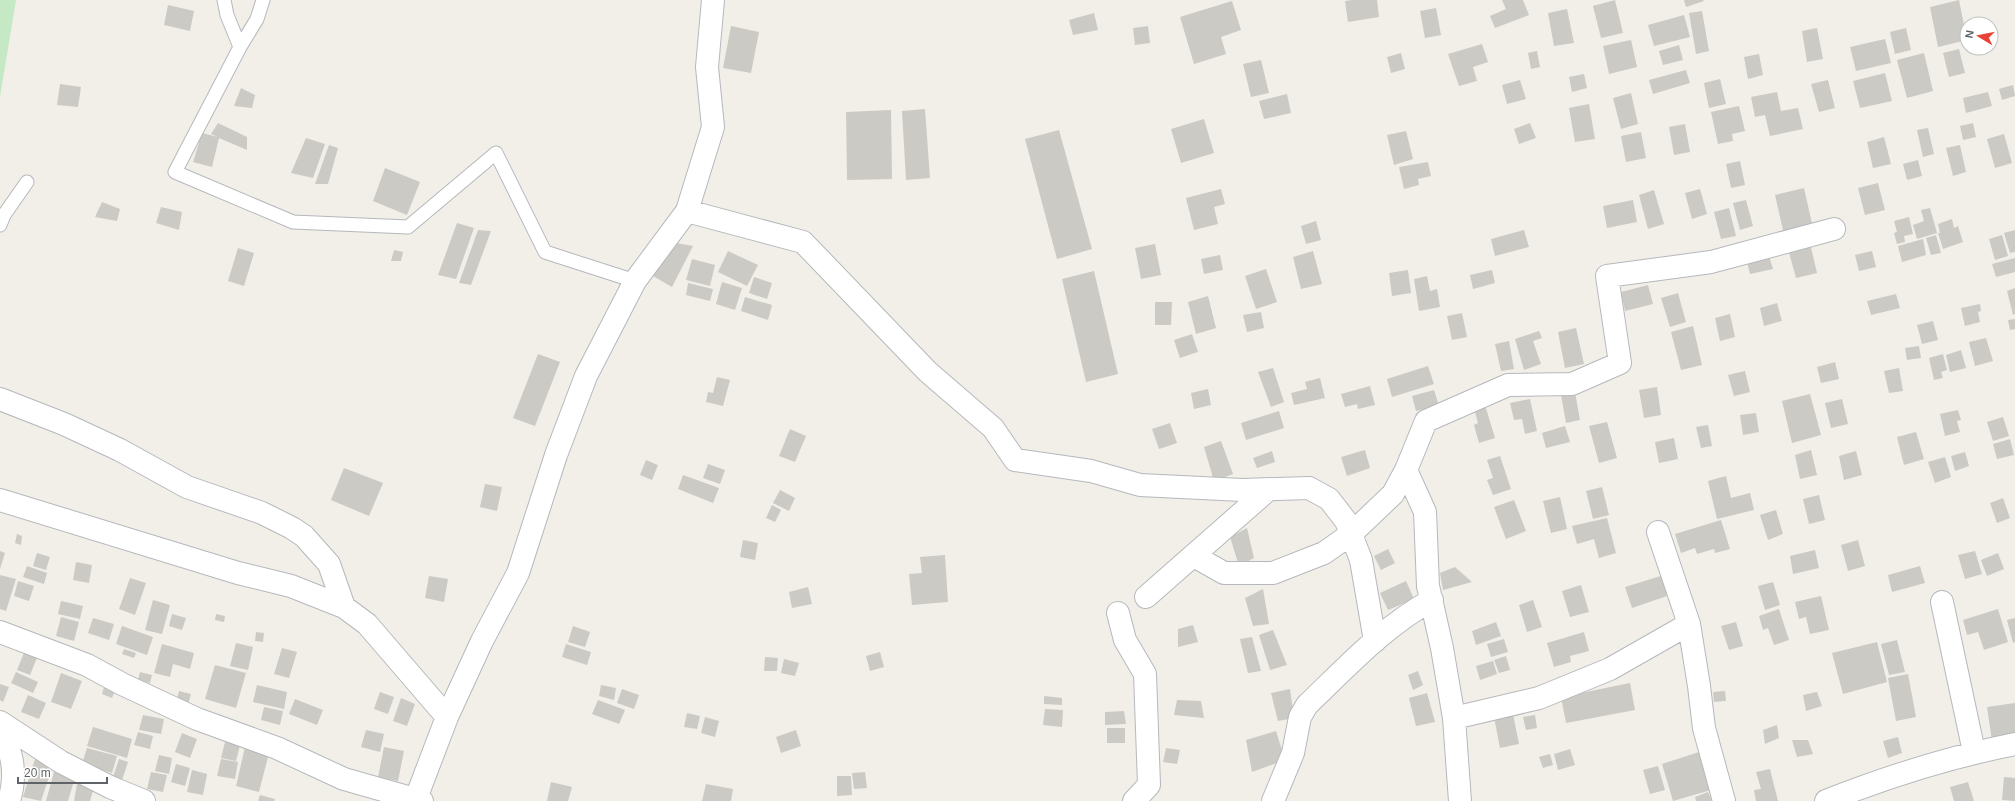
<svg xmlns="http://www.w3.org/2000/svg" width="2015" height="801" font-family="Helvetica,sans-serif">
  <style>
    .green { fill: #c5e8c5 }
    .building { fill: #cccac5 }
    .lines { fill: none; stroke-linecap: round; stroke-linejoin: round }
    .service-casing { stroke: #b5b8bc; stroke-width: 15 }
    .minor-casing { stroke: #b5b8bc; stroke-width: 24 }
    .service { stroke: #fff; stroke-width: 13 }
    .minor { stroke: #fff; stroke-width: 22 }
  </style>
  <rect width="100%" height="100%" fill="#f1efe8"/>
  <path class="green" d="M0,0H16L0,97Z"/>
  <path class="building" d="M1352,0H1377L1379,17L1348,22L1345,1Z
    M1502,0H1523L1529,15L1495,28L1490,16L1506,9Z
    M1615,0L1623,33L1601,38L1593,6Z
    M1684,0H1703L1704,1L1686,7Z
    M1959,0L1967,40L1938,47L1930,7Z
    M1232,1L1241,30L1221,37L1226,54L1194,64L1180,17Z
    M168,5L194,11L190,31L164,25Z
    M1436,8L1441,35L1425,38L1420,11Z
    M1567,9L1574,43L1554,46L1548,13Z
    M1702,11L1709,51L1696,54L1689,13Z
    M1094,13L1098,30L1073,35L1069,20Z
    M1684,15L1690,37L1654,46L1648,25Z
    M731,26L759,32L751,73L723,68Z
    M1148,26L1150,43L1135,45L1133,28Z
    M1817,28L1823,59L1807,62L1802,31Z
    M1906,28L1911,50L1895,54L1890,32Z
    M1885,39L1891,63L1856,71L1850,47Z
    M1631,40L1637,67L1609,74L1603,46Z
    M1482,44L1488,62L1473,67L1477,81L1459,86L1448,54Z
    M1679,45L1683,60L1663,65L1659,51Z
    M1959,49L1965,73L1949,77L1943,53Z
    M1537,51L1540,67L1531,69L1528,53Z
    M1401,53L1405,69L1391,73L1387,57Z
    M1924,53L1933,91L1907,98L1897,60Z
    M1759,54L1763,75L1748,79L1744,57Z
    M1261,60L1269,93L1251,97L1243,64Z
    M1686,70L1690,83L1653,94L1649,80Z
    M1885,73L1892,101L1860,108L1853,81Z
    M1584,74L1587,88L1572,92L1569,77Z
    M1720,79L1726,104L1709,108L1704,83Z
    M1520,80L1526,99L1507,104L1502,85Z
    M1828,80L1835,108L1819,112L1811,84Z
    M60,84L81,87L78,107L57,105Z
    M2013,85L2015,96L2002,100L1999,89Z
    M241,88L255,95L252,108L234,106Z
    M1777,92L1781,111L1798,108L1803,129L1770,136L1765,115L1755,117L1751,97Z
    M1988,92L1992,106L1966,113L1963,98Z
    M1631,93L1638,124L1621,129L1613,98Z
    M1287,94L1291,113L1264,119L1259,101Z
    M1589,104L1595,139L1575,142L1569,108Z
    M1739,106L1745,131L1732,134L1733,141L1718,144L1711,112Z
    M925,109L930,178L906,180L902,111Z
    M891,110L892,179L847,180L846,112Z
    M1204,119L1214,153L1181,163L1171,129Z
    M218,123L247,137V150L219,138L212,167L193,162L202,133L218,137L211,134Z
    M1530,123L1536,138L1519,144L1514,129Z
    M1973,123L1976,137L1963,140L1960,126Z
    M1685,124L1690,152L1674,155L1669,127Z
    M1928,128L1934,154L1923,157L1917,130Z
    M1059,130L1092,249L1057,259L1025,139Z
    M1406,131L1413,159L1394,165L1387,135Z
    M1641,132L1646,158L1626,162L1621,136Z
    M2004,134L2012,163L1995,168L1987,139Z
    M1884,137L1891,164L1873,168L1867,142Z
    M306,138L325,144L313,178L291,173Z
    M329,145L338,148L328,184H315Z
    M1960,145L1966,172L1953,176L1946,148Z
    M1918,160L1922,176L1907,180L1903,164Z
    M1740,161L1745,185L1731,188L1726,164Z
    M1428,162L1431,176L1418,179L1419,185L1404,189L1399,167Z
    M385,168L420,182L407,215L373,201Z
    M1878,183L1885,210L1865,215L1858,188Z
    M1804,188L1813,228L1785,239L1775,195Z
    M1221,189L1225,204L1214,207L1218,224L1194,230L1186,198Z
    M1700,189L1707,214L1692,219L1685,193Z
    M1654,190L1664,224L1648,229L1639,195Z
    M1633,200L1637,222L1607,228L1603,206Z
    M1746,200L1753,226L1740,230L1733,203Z
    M102,202L120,209L117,221L95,217Z
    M161,207L182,212L179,230L156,223Z
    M1729,208L1736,236L1721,239L1714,212Z
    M1930,208L1937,233L1917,239L1913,225L1924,221L1921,210Z
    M1909,217L1913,234L1904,236L1905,242L1897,244L1894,233L1897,232L1894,221Z
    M1952,219L1954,228L1958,226L1963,242L1943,249L1938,233H1940L1938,224Z
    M1316,221L1321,240L1306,244L1301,226Z
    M457,223L474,228L456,279L438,275Z
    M478,230L491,231L471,285L459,283Z
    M1524,230L1529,247L1495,256L1491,239Z
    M2015,230V252L2010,253L2004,233Z
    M1936,235L1941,253L1931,255L1926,238Z
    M2002,235L2008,256L1995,260L1989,239Z
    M1923,239L1926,255L1902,262L1898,246Z
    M671,242L693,246L672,287L653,276Z
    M1810,243L1817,273L1796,278L1788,249Z
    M1155,244L1161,275L1141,279L1135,248Z
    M238,248L254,253L244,286L228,281Z
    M394,250L403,252L401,261H391Z
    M728,251L758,265L747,286L718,272Z
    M1313,251L1322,284L1301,289L1293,257Z
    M1872,251L1876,267L1859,271L1855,255Z
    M1768,253L1773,269L1750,274L1746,258Z
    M1220,255L1223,270L1204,274L1201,259Z
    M2015,258V272L1996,277L1992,264Z
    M692,259L715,265L710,286L686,280Z
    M1266,269L1277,302L1256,309L1245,276Z
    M1408,270L1411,293L1392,296L1389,273Z
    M1492,270L1495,283L1473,289L1470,275Z
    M1094,271L1118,374L1086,382L1062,279Z
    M1427,276L1430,291L1437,289L1440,307L1419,311L1414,279Z
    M754,277L772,283L767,299L749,293Z
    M722,282L742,288L735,310L716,304Z
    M688,283L713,289L710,301L686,295Z
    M1648,285L1653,304L1625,311L1621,292Z
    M2015,288V314L2013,315L2007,291Z
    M1678,293L1686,322L1670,327L1661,298Z
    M1896,294L1900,308L1871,315L1867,301Z
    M1208,296L1216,328L1196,334L1188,302Z
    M745,297L772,305L768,320L741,311Z
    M1155,302H1172L1171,325H1155Z
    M1777,303L1782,321L1764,326L1760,308Z
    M1980,304L1981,311L1978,312L1980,322L1965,326L1961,308Z
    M1261,312L1264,328L1247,332L1243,315Z
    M1462,313L1467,337L1452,340L1447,316Z
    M1730,314L1735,337L1720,341L1715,318Z
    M2015,319V329L2010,330L2008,320Z
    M1933,321L1938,340L1922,344L1917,325Z
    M1693,326L1702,365L1681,370L1671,332Z
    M1576,328L1584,364L1565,368L1558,332Z
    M1539,331L1542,338L1533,341L1541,364L1524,370L1515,339Z
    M1192,334L1198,352L1180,358L1174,340Z
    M1986,338L1993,361L1975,366L1969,342Z
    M1509,341L1514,369L1501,371L1495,344Z
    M1919,346L1921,358L1907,360L1905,348Z
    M1961,350L1966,368L1950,372L1946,355Z
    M538,354L560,362L535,426L513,418Z
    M1943,354L1947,370L1941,372L1943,378L1934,380L1929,358Z
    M1835,362L1839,379L1821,383L1817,367Z
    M1428,366L1434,384L1392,397L1387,379Z
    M1273,368L1284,402L1271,407L1258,372Z
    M1899,368L1903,391L1889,393L1884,371Z
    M1745,371L1750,392L1734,396L1728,375Z
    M717,377L730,380L723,406L706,402L708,392L713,393Z
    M1320,378L1325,398L1294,405L1291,393L1307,389L1305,382Z
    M1370,386L1375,405L1358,409L1357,404L1345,407L1341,394Z
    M1657,387L1661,415L1644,418L1639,390Z
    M1208,389L1211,405L1194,409L1191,393Z
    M1434,390L1439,406L1416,411L1412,396Z
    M1575,392L1580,420L1566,423L1561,395Z
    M1810,394L1821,435L1792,443L1782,401Z
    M1530,399L1537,431L1525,434L1522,419L1514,420L1510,403Z
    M1842,399L1848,424L1831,428L1825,403Z
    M1485,405L1495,438L1479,443L1474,425L1478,423L1474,408Z
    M1958,410L1961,420L1957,421L1960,432L1945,436L1940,414Z
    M1279,411L1284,428L1246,440L1241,423Z
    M1756,413L1759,432L1743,435L1740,415Z
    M2003,417L2009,436L1993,441L1987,422Z
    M1607,422L1617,458L1599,463L1589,426Z
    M1170,423L1177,443L1159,449L1152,429Z
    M1708,425L1712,446L1701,448L1696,427Z
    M1565,426L1570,442L1546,448L1542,433Z
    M790,429L806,436L795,462L779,456Z
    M1916,432L1924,459L1904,465L1897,437Z
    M1674,438L1678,459L1659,463L1655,442Z
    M2010,439L2014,455L1997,459L1993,444Z
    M1221,441L1233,474L1214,481L1204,447Z
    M1365,450L1370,468L1347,476L1341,457Z
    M1811,450L1817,475L1800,479L1795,455Z
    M1272,451L1275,462L1257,468L1253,458Z
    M1856,451L1862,475L1844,480L1839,456Z
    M1965,452L1969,466L1955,471L1951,456Z
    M1500,456L1511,489L1493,495L1487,480L1493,478L1487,460Z
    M1945,457L1951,477L1935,483L1928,462Z
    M646,460L658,465L652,480L640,475Z
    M708,464L725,470L720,484L703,478Z
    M344,468L383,483L369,516L331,500Z
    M683,475L719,488L713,503L678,489Z
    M1726,476L1731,498L1750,493L1754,510L1717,519L1708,481Z
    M485,484L502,487L497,511L480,507Z
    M1602,487L1609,515L1593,519L1586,491Z
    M780,490L795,498L789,511L773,503Z
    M1819,495L1825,520L1809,524L1803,499Z
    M1560,497L1567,529L1551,533L1543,501Z
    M2003,498L2010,518L1997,523L1990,503Z
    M1514,500L1526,531L1506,539L1494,507Z
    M772,505L781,510L775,522L766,518Z
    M1776,510L1783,534L1768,540L1760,515Z
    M1607,518L1616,553L1599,558L1594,539L1577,544L1572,526Z
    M1721,520L1730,549L1715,553L1714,549L1697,554L1695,548L1681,553L1675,534Z
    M1247,528L1254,558L1239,566L1230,537Z
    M17,534L22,536L21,545L15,543Z
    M743,540L758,543L755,560L740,557Z
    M1858,540L1865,566L1848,571L1841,545Z
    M1388,549L1395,563L1381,570L1374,556Z
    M1815,550L1819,568L1793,574L1790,556Z
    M0,551L5,553L0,569Z
    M1975,551L1982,574L1965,579L1958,555Z
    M37,553L50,557L46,570L33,566Z
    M1998,553L2004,569L1987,576L1981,560Z
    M945,555L948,602L912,605L909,574L922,573L920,557Z
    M76,562L92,565L89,583L73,580Z
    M27,566L47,573L44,584L23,577Z
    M1920,566L1925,583L1892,592L1888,575Z
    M1455,567L1472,582L1443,590L1440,573Z
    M0,575L16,579L6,611L0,609Z
    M1664,575L1670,595L1632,608L1625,587Z
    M429,576L448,579L444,602L425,598Z
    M130,578L146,583L135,615L119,609Z
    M18,581L34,586L29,601L14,596Z
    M1406,581L1414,599L1388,610L1380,593Z
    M1773,582L1780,605L1765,610L1758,586Z
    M1581,585L1589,612L1570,617L1562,591Z
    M808,587L812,604L792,608L789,592Z
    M1263,589L1269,624L1253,626L1245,598Z
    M1821,596L1829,630L1810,634L1806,617L1799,619L1795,602Z
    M153,600L170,605L162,634L145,630Z
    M1533,600L1542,627L1527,632L1519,605Z
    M61,601L83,606L80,619L58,614Z
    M1779,609L1789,640L1774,645L1768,628L1763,630L1759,616Z
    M1998,609L2008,642L1984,650L1978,632L1967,635L1963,620Z
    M172,614L186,618L182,630L169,626Z
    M216,614L225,616L224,622L215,620Z
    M61,617L79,622L74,641L56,636Z
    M93,618L114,624L109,640L88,633Z
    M2015,618V642L2013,643L2007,620Z
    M1496,622L1501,636L1476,645L1472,631Z
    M1736,622L1743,646L1729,650L1721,626Z
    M1193,625L1198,642L1178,647V629Z
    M122,626L153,637L147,655L116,644Z
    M573,626L590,632L585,647L568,642Z
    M1273,630L1287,665L1270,670L1259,635Z
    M256,632L264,633L263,642L255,641Z
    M1584,632L1589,651L1570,656L1571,662L1554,667L1547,643Z
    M1252,637L1261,671L1248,673L1240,639Z
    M1504,639L1508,652L1491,657L1487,644Z
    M1897,640L1905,672L1889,675L1881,644Z
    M1877,642L1887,682L1843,694L1832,653Z
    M236,643L253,647L248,670L230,666Z
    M162,644L194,653L190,669L173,664L170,677L154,673Z
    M566,644L591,652L587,665L562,657Z
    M282,648L297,652L289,678L274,674Z
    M124,649L136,653L134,658L122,654Z
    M880,652L884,667L870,671L866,656Z
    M24,653L37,658L30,675L17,670Z
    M1506,656L1510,670L1499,673L1494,660Z
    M765,657L778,658L777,671H764Z
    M784,659L799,663L795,676L781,673Z
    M1493,661L1497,674L1480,680L1476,666Z
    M215,665L246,673L236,708L205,699Z
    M1418,671L1423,685L1413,690L1408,675Z
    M16,672L38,682L33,693L11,683Z
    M140,672L152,675L150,683L138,680Z
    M61,673L82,681L71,709L51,702Z
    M1908,674L1916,717L1896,721L1888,678Z
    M1630,683L1635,710L1566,723L1561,697Z
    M0,684L9,687L3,702L0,700Z
    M105,684L116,688L112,698L102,694Z
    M257,685L287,692L284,709L253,702Z
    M601,685L616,688L614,700L599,696Z
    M622,689L639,695L634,709L617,703Z
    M1290,689L1294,718L1278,721L1271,693Z
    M179,691L191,694L188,705L176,702Z
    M1725,691L1726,701L1714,702L1713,692Z
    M380,692L394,697L388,714L374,709Z
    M1817,692L1822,706L1806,711L1803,695Z
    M1427,693L1435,722L1416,726L1409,698Z
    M28,695L46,703L39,719L21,712Z
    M1044,696L1062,698V705L1044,704Z
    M401,698L415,704L407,726L393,721Z
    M295,699L323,710L317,725L289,714Z
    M598,700L625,710L619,724L592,714Z
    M1177,700L1201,701L1204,718L1174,715Z
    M2015,703V736L1992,741L1987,707Z
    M264,707L283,711L280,725L261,720Z
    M1045,709L1063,710L1062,727L1043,725Z
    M1124,711L1126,724L1105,725V712Z
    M687,713L700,716L697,729L684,727Z
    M1513,714L1519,744L1500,748L1494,717Z
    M143,715L164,719L161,734L139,730Z
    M1535,715L1537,728L1526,730L1523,717Z
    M705,717L719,721L715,737L701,733Z
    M1777,725L1779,738L1765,744L1763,730Z
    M93,727L132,739L127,758L87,746Z
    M1107,728H1125V743H1107Z
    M366,730L384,734L380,752L361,747Z
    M796,730L801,746L781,753L776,737Z
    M1276,731L1285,760L1252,772L1246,740Z
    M138,732L153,736L150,749L134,745Z
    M182,733L197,739L190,758L175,752Z
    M1898,737L1902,753L1888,758L1883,741Z
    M1792,740H1808L1813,754L1797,757Z
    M225,742L240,745L236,761L221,758Z
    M245,747L269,753L259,792L236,786Z
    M384,747L404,751L398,781L378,777Z
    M87,748L117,756L112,773L82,764Z
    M1166,748L1180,750L1177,764L1163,762Z
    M1570,749L1575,765L1558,770L1554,754Z
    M1699,752L1711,790L1673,801L1662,764Z
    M1550,754L1553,765L1543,768L1539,757Z
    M159,755L172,758L169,774L155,771Z
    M35,759L53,765L41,801L23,797Z
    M119,759L128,762L121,783L112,780Z
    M221,759L238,762L235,779L217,776Z
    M176,764L190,768L185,786L171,782Z
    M1658,766L1665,790L1650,794L1643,770Z
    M55,768L76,774L68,801H46Z
    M1770,769L1778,801H1756L1754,790L1761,789L1756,772Z
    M192,770L207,774L203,795L187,792Z
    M151,772L167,775L163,792L147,789Z
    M865,772L867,788L854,789L852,773Z
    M837,776H851L852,795L837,796Z
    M2004,777L2015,778V801L2002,800Z
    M551,782L572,787L568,801H547Z
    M1968,782L1974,801H1954L1950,787Z
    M77,784L94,787L90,801H74Z
    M706,784L733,789L731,801H702Z
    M1708,792L1712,801H1696L1695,797Z
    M260,795L275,799L274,801H258Z"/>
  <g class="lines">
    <defs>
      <path id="service" d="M224,0L227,15L240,47L175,172L293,222L408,227L496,153L545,252L635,281
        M240,47L257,19L263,0
        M0,225L4,215L27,182"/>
      <path id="minor" d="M687,211L803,242L928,372L993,428L1015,460L1091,471L1140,485L1242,490L1309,488L1329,499L1346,521L1361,560L1375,641
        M0,399L64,424L120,450L187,487L262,513L292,528L304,536L329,564L344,607
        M0,500L238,573L291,586L344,607L367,624L447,717
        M1658,532L1689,624L1699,686L1704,728L1724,801
        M1194,556L1224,573H1273L1324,553L1351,534L1393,494L1406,470
        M1146,597L1269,489
        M1942,602L1974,752
        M1118,613L1125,640L1145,674L1149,785L1134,801
        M0,632L87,665L122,684L197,719L277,748L344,779L422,801
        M1454,718L1539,698L1610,669L1689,624
        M0,722L61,762L110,787L144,801
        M0,724C11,752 18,771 9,801
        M415,801L447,717L482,641L518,573L556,455L586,376L635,281L687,211L713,127L707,67L713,0
        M1273,801L1293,753L1300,717L1307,705C1346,668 1384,626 1432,600
        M1460,801L1454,718L1442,648L1428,586L1425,512L1406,470L1426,421L1508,385L1572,384L1620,363L1607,276L1711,262L1834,229
        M1826,801C1889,776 1949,757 2015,744"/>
    </defs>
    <use href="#service" class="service-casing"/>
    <use href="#minor" class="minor-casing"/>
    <use href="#service" class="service"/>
    <use href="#minor" class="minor"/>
  </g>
  <g transform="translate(1979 36) rotate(280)"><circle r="19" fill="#ffffff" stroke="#bfc1c3"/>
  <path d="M0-3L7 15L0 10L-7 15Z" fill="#ea4335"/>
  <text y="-6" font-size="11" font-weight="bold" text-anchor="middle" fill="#5f6368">N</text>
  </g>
  <path d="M18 777v6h89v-6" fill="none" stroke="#5f6368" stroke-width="2"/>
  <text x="24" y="777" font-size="12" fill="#5f6368" stroke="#ffffff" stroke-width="3" paint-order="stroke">20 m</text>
</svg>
